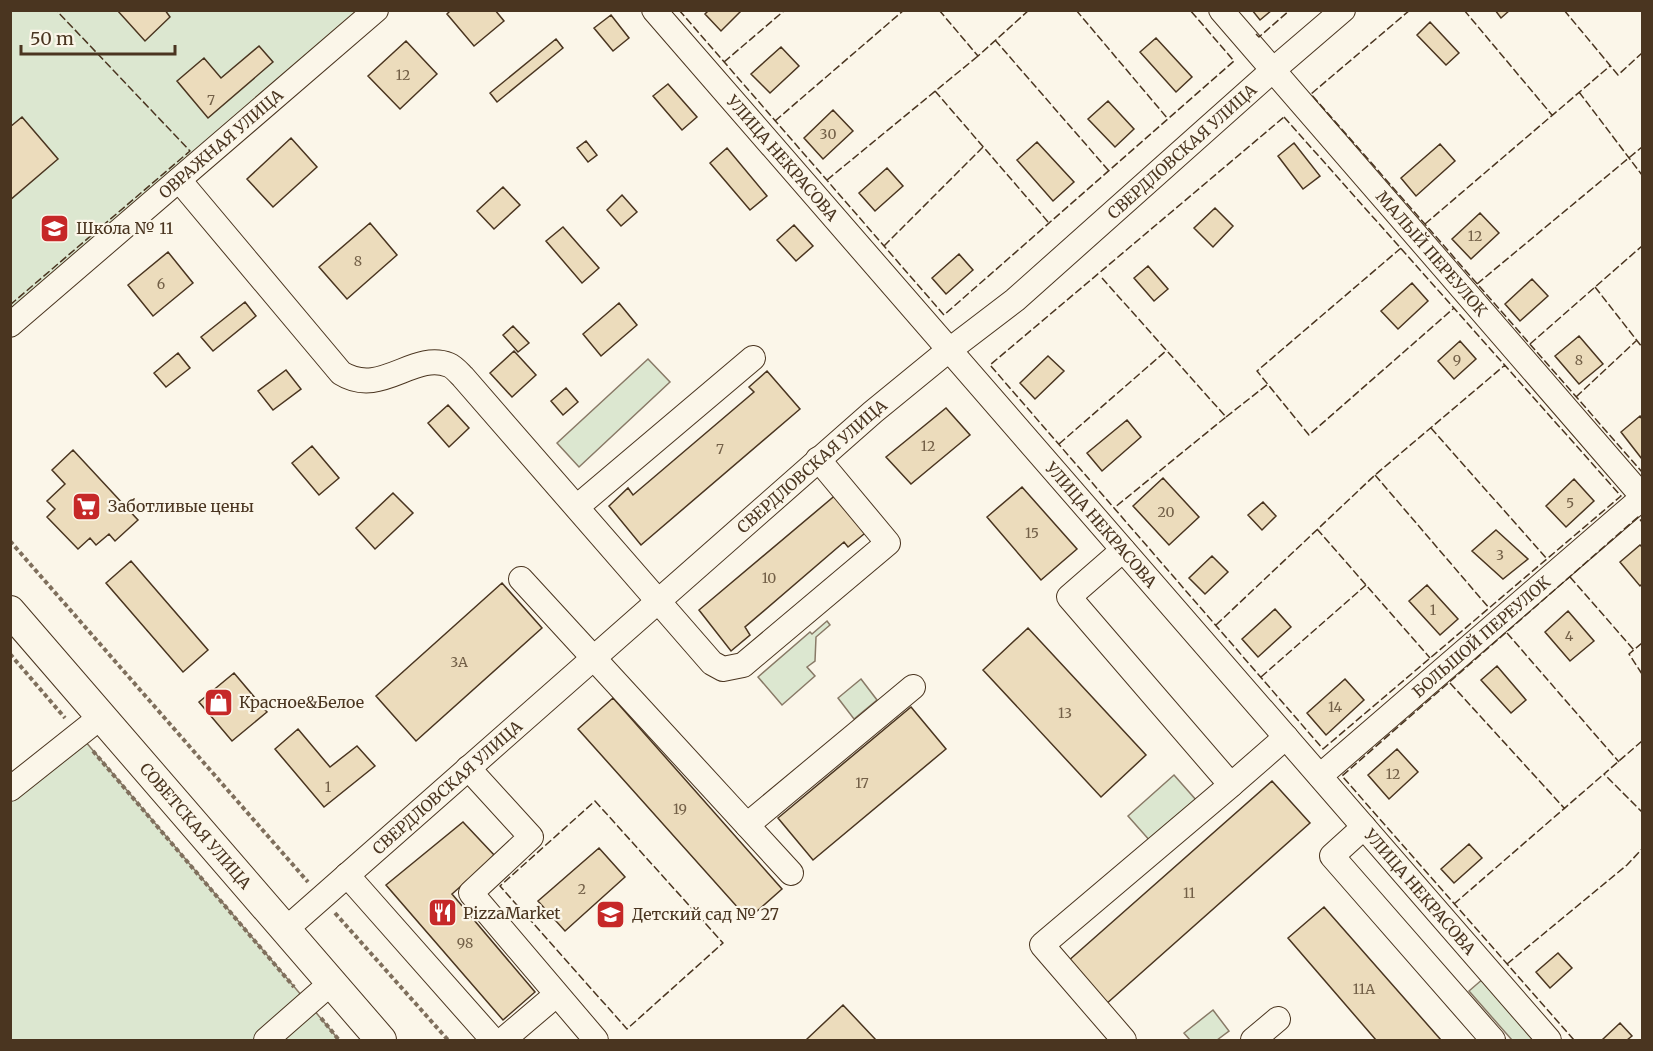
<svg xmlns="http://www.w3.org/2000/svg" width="1653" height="1051" font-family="Merriweather,serif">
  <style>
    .green { fill: #dce7d0; stroke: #887966; stroke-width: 1.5 }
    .building { fill: #ecdcbc; stroke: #4a3520; stroke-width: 1.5 }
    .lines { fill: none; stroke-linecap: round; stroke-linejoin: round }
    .minor-casing { stroke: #4a3520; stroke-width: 26 }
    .major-casing { stroke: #4a3520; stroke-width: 32 }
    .path { stroke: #7f6f5c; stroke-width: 4; stroke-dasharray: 4.5 3; stroke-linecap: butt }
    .minor { stroke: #fbf6e9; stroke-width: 24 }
    .major { stroke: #fbf6e9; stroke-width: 30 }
    .fence { stroke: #4a3520; stroke-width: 1.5; stroke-dasharray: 8 3; stroke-linecap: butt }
    .labels { text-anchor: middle; stroke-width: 4.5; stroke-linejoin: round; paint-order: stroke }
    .number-label { font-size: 14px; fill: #725f47 }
    .street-label { font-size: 16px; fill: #4a3520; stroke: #fbf6e9 }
    .poi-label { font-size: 16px; fill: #4a3520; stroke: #fbf6e9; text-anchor: start }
  </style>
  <rect width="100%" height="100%" fill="#fbf6e9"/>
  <path class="green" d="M11,11H376L11,325Z
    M648,359L670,382L579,467L557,443Z
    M827,621L830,625L816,637L815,661L807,667L815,676L782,705L758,677L810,632L812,634Z
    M861,679L877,700L854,719L838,698Z
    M79,734L308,1003L339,1040H11V790Z
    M1174,775L1197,801L1151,842L1128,816Z
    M1484,978L1535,1040H1512L1469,991Z
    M1213,1010L1229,1031L1217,1040H1190L1184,1033Z"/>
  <path class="building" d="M117,10H165L170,17L145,41Z
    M451,10H495L504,21L474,46L447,14Z
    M709,10H742L721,31L705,14Z
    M1252,10H1272L1260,20Z
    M1495,10H1510L1501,18Z
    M611,15L629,38L613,51L594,28Z
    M1430,22L1459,53L1446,65L1417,35Z
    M1156,38L1192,77L1176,92L1140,52Z
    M556,39L563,48L497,102L490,93Z
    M406,41L437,74L400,109L368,76Z
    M259,46L273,62L208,118L177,81L204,58L221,78Z
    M781,47L799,66L770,93L751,74Z
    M668,84L697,117L682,130L653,96Z
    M1108,101L1134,129L1115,147L1088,119Z
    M833,110L853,131L823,159L804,138Z
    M22,117L58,159L10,200V127Z
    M291,138L317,167L273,207L247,179Z
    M586,141L597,155L588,162L577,148Z
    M1037,142L1074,182L1053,201L1017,160Z
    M1294,143L1320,176L1303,189L1278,156Z
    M1440,144L1455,161L1416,196L1401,178Z
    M727,148L767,196L750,210L710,163Z
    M887,168L903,186L875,211L859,193Z
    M503,187L520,205L494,229L477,211Z
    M622,195L637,212L621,226L607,210Z
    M1215,208L1233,226L1213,247L1194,228Z
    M1480,213L1499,233L1471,259L1452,239Z
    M370,223L397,255L347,299L319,267Z
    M794,225L813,246L796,261L777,240Z
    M563,227L599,268L582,283L546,241Z
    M168,252L193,283L153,316L128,285Z
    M959,254L973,270L946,294L932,278Z
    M1148,266L1168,289L1154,301L1134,278Z
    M1532,279L1548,296L1520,321L1505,304Z
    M1412,283L1428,301L1398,329L1381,311Z
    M245,302L256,316L213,351L201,337Z
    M619,303L637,325L601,356L583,334Z
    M513,326L529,343L518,352L503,335Z
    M1579,336L1603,364L1579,384L1555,356Z
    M1460,341L1476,359L1454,379L1438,361Z
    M514,351L536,375L512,397L490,373Z
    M178,353L190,368L166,387L154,373Z
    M1048,356L1064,371L1035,399L1020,383Z
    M286,370L301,389L273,410L258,391Z
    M767,371L800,409L641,545L609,506L628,488L633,495L754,392L749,387Z
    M566,388L578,402L563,415L551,401Z
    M448,405L469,428L449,447L428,423Z
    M946,408L970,435L911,484L886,457Z
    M1640,416L1642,419V459L1621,432Z
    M1127,420L1141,437L1102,471L1087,453Z
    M312,446L339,478L319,495L292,463Z
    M73,450L138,520L115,541L109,534L96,545L90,538L78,549L47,517L55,509L47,501L65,484L52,470Z
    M1163,478L1199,517L1169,545L1133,506Z
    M1574,479L1594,501L1566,527L1546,506Z
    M1022,487L1077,549L1041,580L987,517Z
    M393,493L413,513L375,549L356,528Z
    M838,493L869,530L848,547L844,542L745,627L750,635L731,651L699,610Z
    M1263,502L1276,516L1262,530L1248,515Z
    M1496,530L1528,559L1503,579L1472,551Z
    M1640,545L1642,547V584L1640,586L1620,562Z
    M1212,556L1228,572L1205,594L1189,578Z
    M131,561L208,650L183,672L106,583Z
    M502,583L542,628L416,741L376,696Z
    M1427,585L1458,619L1440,635L1409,601Z
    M1275,609L1291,627L1258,657L1242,639Z
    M1568,611L1594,641L1570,661L1545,632Z
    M1028,628L1146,755L1101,797L983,670Z
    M1497,666L1526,700L1511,713L1481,680Z
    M234,673L267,712L232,741L199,702Z
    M1345,679L1364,700L1326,735L1307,713Z
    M613,698L782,889L748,919L578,729Z
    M911,707L946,749L813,860L778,818Z
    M298,729L330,767L357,746L375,766L324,807L275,749Z
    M1397,749L1418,772L1389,799L1368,775Z
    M1272,781L1310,823L1105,1005L1067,962Z
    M463,822L495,856L452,894L535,992L503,1020L386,885Z
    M1469,844L1482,858L1454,883L1441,869Z
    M599,848L625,877L565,931L538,901Z
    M1324,907L1441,1040H1376L1288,938Z
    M1558,953L1572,968L1550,988L1536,972Z
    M843,1005L876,1040H809L807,1039Z
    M1620,1023L1632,1036L1627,1040H1602Z"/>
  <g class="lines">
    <defs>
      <g id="minor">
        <path id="s1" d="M654,10L1549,1040"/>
        <path id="s2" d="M1221,10L1642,496"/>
        <path d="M179,180L341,373C381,398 413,351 449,365C454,367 459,373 463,377L712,663L723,669L743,665L888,543L818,459"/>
        <path id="s3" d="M10,325L376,10"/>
        <path d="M578,506L753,358"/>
        <path d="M1123,550L1069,597L1231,785L1286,737"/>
        <path d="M521,579L791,873"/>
        <path d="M468,768L531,837L471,893L596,1040"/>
        <path id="s4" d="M1320,776L1642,498"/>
        <path d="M10,789L102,716"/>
        <path d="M747,825L913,687"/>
        <path d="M1364,827L1332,856L1493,1040"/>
        <path d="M347,875L493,1040"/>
        <path id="s5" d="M285,930L873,412L939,358L1015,300L1273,70L1343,10"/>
        <path d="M266,1040L331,983"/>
        <path d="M503,1040L556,995"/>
        <path d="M1124,1040L1042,945L1231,785"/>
        <path d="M1253,1040L1278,1019"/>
      </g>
      <g id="major">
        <path id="s6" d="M10,611L381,1040"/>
      </g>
    </defs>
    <use href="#minor" class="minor-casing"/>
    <use href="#major" class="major-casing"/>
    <path class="path" d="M10,541L308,882
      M10,654L65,718
      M93,751L294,987
      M335,913L448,1040
      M321,1018L339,1040"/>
    <use href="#minor" class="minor"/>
    <use href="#major" class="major"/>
    <path class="fence" d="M679,10L944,315L1234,61L1190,10
      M939,10L978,56L1029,10
      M1076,10L1168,119
      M1410,10L1311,94L1642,472
      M1464,10L1552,115
      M1564,10L1618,75L1642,53
      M1256,34L1259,37L1290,10
      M995,40L1109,171
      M724,62L785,10
      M935,91L1049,223
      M1579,92L1642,175
      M1284,117L1621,496L1323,749L990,365Z
      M775,121L904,10
      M827,180L978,56
      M1425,224L1610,66
      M884,246L983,147
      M1401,248L1257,371L1309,435L1454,308
      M1102,278L1226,417L1114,508
      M1477,284L1642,147
      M1595,287L1642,347
      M10,305L190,151L56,10
      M1530,344L1642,246
      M1576,397L1637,340
      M1226,417L1268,384
      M1431,428L1547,559
      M1059,444L1167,350
      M1375,475L1489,608
      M1317,529L1430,658
      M1570,577L1634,650
      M1216,625L1375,475L1505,365
      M1507,633L1619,762
      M1642,643L1629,654L1642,674
      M1261,677L1366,585
      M1450,683L1565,809
      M1642,741L1604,774L1642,812
      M595,801L723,943L627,1029L500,886Z
      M1454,904L1604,774
      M1507,964L1627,865L1642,849
      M1574,1040L1342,776L1638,517L1642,522"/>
  </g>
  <defs>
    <symbol id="school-square" viewBox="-11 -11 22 22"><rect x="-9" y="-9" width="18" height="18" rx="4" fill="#c62828" stroke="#fbf6e9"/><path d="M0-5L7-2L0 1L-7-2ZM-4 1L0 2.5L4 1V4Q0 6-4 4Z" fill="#fff"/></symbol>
    <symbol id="supermarket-square" viewBox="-11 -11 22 22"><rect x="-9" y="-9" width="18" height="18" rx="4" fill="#c62828" stroke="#fbf6e9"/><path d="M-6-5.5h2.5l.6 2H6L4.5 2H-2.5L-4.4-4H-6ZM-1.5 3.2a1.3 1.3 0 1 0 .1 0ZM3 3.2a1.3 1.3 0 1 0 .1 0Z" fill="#fff"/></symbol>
    <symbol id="shop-square" viewBox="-11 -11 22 22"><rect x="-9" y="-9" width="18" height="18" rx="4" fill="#c62828" stroke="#fbf6e9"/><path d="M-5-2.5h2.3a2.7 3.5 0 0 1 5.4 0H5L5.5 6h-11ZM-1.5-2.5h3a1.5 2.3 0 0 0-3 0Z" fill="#fff"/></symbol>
    <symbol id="restaurant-square" viewBox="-11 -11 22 22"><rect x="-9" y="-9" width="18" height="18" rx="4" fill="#c62828" stroke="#fbf6e9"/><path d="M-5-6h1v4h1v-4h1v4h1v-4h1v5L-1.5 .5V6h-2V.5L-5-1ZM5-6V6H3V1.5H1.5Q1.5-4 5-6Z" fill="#fff"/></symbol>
  </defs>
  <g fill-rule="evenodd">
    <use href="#school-square" x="38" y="212" width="33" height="33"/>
    <use href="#supermarket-square" x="70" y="490" width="33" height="33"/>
    <use href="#shop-square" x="202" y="686" width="33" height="33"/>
    <use href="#restaurant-square" x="426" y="896" width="33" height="33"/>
    <use href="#school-square" x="594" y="898" width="33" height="33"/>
  </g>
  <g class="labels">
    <g class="number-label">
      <text x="403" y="80">12</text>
      <text x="211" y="105">7</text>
      <text x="828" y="139">30</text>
      <text x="1475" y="241">12</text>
      <text x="358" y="266">8</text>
      <text x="161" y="289">6</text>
      <text x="1457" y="365">9</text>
      <text x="1579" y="365">8</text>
      <text x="928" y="451">12</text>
      <text x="720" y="454">7</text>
      <text x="1570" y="508">5</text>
      <text x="1166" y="517">20</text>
      <text x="1032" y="538">15</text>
      <text x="1500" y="560">3</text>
      <text x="769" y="583">10</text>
      <text x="1433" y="615">1</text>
      <text x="1569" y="641">4</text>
      <text x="459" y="667">3А</text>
      <text x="1335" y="712">14</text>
      <text x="1065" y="718">13</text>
      <text x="1393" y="779">12</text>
      <text x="862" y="788">17</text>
      <text x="328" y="792">1</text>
      <text x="680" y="814">19</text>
      <text x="582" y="894">2</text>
      <text x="1189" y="898">11</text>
      <text x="465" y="948">98</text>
      <text x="1364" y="994">11А</text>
    </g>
    <g class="street-label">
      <text dy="6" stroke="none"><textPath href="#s3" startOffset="278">ОВРАЖНАЯ УЛИЦА</textPath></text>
      <text dy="6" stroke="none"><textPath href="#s5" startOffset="1188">СВЕРДЛОВСКАЯ УЛИЦА</textPath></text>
      <text dy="6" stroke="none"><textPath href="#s1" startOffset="196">УЛИЦА НЕКРАСОВА</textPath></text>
      <text dy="6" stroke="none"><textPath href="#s2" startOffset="322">МАЛЫЙ ПЕРЕУЛОК</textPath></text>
      <text dy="6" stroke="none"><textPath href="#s5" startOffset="702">СВЕРДЛОВСКАЯ УЛИЦА</textPath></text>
      <text dy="6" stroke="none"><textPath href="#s1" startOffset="682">УЛИЦА НЕКРАСОВА</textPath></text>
      <text dy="6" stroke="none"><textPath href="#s4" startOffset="213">БОЛЬШОЙ ПЕРЕУЛОК</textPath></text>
      <text dy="6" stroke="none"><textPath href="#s5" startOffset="216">СВЕРДЛОВСКАЯ УЛИЦА</textPath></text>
      <text dy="6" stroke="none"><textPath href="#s6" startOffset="284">СОВЕТСКАЯ УЛИЦА</textPath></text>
      <text dy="6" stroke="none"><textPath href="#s1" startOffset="1168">УЛИЦА НЕКРАСОВА</textPath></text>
    </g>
    <g class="poi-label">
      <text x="76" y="234">Школа № 11</text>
      <text x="108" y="512">Заботливые цены</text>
      <text x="239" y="708">Красное&amp;Белое</text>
      <text x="463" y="919">PizzaMarket</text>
      <text x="632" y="920">Детский сад № 27</text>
    </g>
  </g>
  <rect width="1653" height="1051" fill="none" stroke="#4a3520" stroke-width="24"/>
  <path d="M21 45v9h154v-9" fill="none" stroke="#4a3520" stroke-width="3"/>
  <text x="30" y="45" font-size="18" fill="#4a3520" stroke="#fbf6e9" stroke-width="4.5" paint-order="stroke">50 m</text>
</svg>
